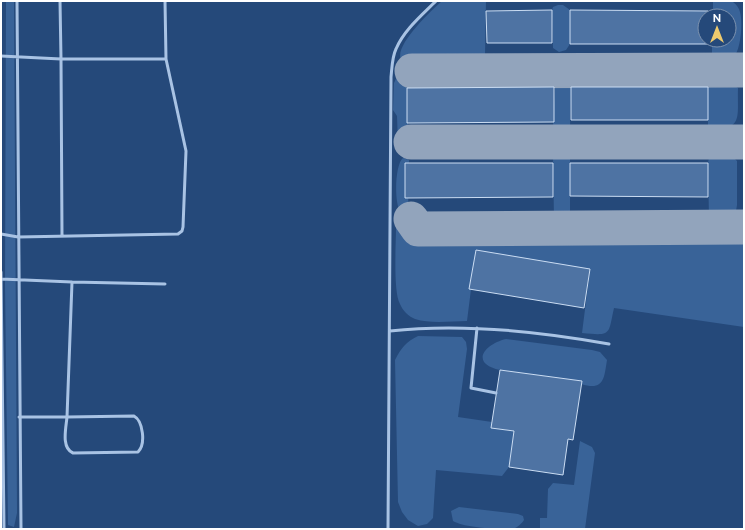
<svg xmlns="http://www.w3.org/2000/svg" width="745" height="530" font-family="Raleway,sans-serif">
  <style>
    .green { fill: #396398 }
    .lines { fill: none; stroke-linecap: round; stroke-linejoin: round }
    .taxiway { stroke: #92a4bc; stroke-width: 35 }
    .building { fill: #4e73a3; stroke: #cbddf3 }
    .service { stroke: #a9c3e4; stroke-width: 3 }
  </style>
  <rect width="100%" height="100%" fill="#25497a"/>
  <path class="green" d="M6,1H14L17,513L14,527L8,525L5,285Z
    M442,1H486L485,55L482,57L409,58L405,61L401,60C394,45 431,11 442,1Z
    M713,1L733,2C737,5 739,8 740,12C743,22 741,51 733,58C727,62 719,60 712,60V46L707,44V40H729V16H708V11L713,10Z
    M558,5H563L570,10V44L566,50L559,52L553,48L552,10L553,7Z
    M400,70L407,71L408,145L404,150L399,149L398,145L397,116L393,110L394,83Z
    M724,78L738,88C737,118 744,130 708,129V79Z
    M559,80L567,82L571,87L570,128L568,134L564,137L554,132L553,127L555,83Z
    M567,151L570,154V220L554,221L553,154L556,152Z
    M714,154L731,155L737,161V205L736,211L729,220H709L708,163L709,157Z
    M403,158L409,160L408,214L400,211C394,202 395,164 403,158Z
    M405,222L409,223V242H744V327L614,308C608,335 612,336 582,333L590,270L476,250L467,321C451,321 431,324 415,319C408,316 403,311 400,304C393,291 396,245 396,228L398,224Z
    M418,336L462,337L466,342L467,349L458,417L492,422L491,428L514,431L509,467L502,476L436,470L433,518L427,524L418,526L408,520L402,512L398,502L395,360C401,348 406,342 418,336Z
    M506,339L592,350L600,352L607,360C604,379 604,391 581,384V381L500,370C469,363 485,344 506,339Z
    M580,441L592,447L595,453L585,529H540V518H547L548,489L553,483L574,485Z
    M459,507L518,514L523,516L524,520C522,523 518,527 515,528C501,530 465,528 453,521L451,511Z"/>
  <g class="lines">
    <path class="taxiway" d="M412,71L744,70
      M411,142H744
      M411,219L418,229L744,227"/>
  </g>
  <path class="building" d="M552,10V43H487L486,11Z
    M570,10L708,11V16H705V40H707V44H570Z
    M554,87V122L407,123V88Z
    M571,87H708V120H571Z
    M405,163H553V197L405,198Z
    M570,163H708V197L570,196Z
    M476,250L590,269L584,308L469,289Z
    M500,370L582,381L573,440L568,439L563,475L509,467L514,431L491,428Z"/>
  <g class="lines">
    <path class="service" d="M17,1L21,529
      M1,56L61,59L60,1
      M1,234L18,237L178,234L182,231L183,227L186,151L166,59
      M62,236L61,59H166L165,1
      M1,272L4,529
      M1,279L72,282L67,417H19
      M72,282L165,284
      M477,328L471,388L496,393
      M390,331C462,323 537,331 609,344
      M134,416C143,421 146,444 138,452L73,453C61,448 66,428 67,417Z
      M388,529L391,77C392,68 392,57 396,49C404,30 422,15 436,1"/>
  </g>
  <rect width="745" height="530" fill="none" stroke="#ffffff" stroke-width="4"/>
  <g transform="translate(717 28)"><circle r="19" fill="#25497a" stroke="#7c92af"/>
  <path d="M0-3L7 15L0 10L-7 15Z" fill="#edca6e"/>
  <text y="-6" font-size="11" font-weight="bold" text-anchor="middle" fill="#ffffff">N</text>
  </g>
</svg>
